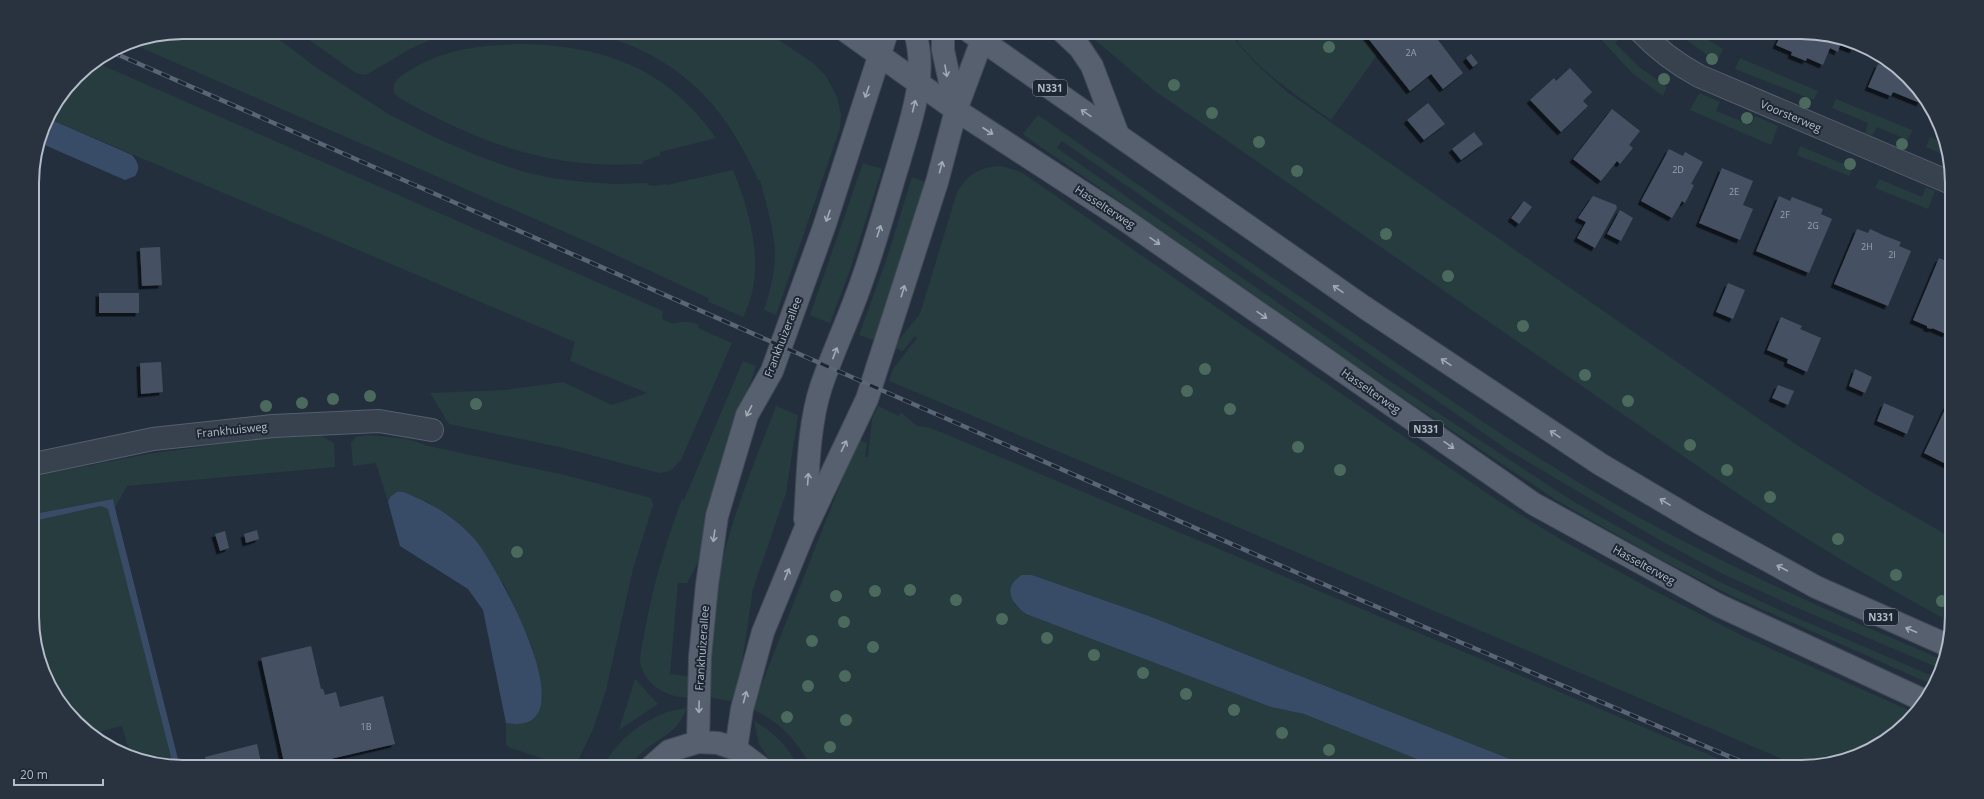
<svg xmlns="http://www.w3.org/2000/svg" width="1984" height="799" font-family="'Open Sans',sans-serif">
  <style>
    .green { fill: #263c3f }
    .water { fill: #394c67 }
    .building { fill: #455162; filter: url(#shadow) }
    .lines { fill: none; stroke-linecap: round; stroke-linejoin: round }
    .minor-casing { stroke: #565f6c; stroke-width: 24 }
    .major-casing { stroke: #414a57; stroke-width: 24 }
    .minor { stroke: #38414e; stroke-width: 22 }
    .major { stroke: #56606e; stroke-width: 22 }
    .rail-casing { stroke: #5a6575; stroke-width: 4.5 }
    .rail { stroke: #1d2633; stroke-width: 3; stroke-dasharray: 9; stroke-linecap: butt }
    .tree { fill: #4b6a5d }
    .oneway { stroke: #a1aab7 }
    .labels { text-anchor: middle; stroke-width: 4; stroke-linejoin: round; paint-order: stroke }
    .number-label { font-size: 9px; fill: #98a1af }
    .shield { fill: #1d2633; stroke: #878f9c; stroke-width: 1 }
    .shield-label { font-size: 10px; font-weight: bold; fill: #b4bcc9 }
    .street-label { font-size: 11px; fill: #b4bcc9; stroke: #1d2633 }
    .rim { fill: none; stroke: #b4bcc9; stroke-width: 2 }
  </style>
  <defs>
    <filter id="shadow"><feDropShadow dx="-3.5" dy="3.5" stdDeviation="0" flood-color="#0009"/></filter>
  </defs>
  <rect width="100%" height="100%" fill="#242f3e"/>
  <path class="green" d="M183,32H269L317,68L390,115L436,138L478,156L521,171L551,178L584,182L615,184L647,183L648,185L654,186L666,184L667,185L733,170C751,214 767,272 743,317L709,302L708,298L702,295L590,243L130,43Z
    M298,32H455L432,39L410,49L366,75L356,73Z
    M591,32H767L813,63L826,76L837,97L841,114L840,128L776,315L764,310C770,292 775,272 775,253C774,228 766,204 760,180H758C723,100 676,55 591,32Z
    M1086,32H1228L1255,63L1287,92L1797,445L1875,494L1952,538L1951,622C1874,581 1800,536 1728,487L1155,91Z
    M1231,32H1359L1377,55L1331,120C1296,95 1255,69 1231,32Z
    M1601,32H1619L1622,36L1615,43L1638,66L1667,87L1663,96L1632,73L1597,35Z
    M1675,32H1695L1723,49L1718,60L1706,54Z
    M522,44C605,46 667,68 716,138L660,152L661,155L643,161V164C549,170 480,143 399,98L394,93V84C398,77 405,73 412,69C446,48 484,45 522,44Z
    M1740,58L1818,91L1814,100L1735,69Z
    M95,62L663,311L662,319L673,324C681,321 691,321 699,325L698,328L732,343L681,460L670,471L659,473L564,448L449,424L430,393L505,390L563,382L612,405L647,393L570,361L575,342L47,118L83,70Z
    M1699,93L1720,102L1716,111L1751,125L1755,116L1778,126L1771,145L1690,110Z
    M1836,99L1912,130L1908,140L1877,127L1872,136L1865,133L1868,123L1832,108Z
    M1038,115C1141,187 1245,259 1349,330C1437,391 1524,452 1617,505C1722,565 1833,613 1945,661L1941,669L1793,606L1721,573L1656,538L1508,450L1062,141L1057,148L1388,380L1571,500L1655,548L1718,581L1790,615L1937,678L1933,685L1732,596L1656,557L1556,500L1381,383L1028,138L1023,134Z
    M1930,137L1945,144L1949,157L1926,147Z
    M1800,146L1853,168L1849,176L1797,155Z
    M863,163L882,169L850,270L830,323L810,315Z
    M1001,166L1021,172L1378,419L1497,500L1565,542L1649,588L1747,638L1915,713L1893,736L1850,759L1810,767H1801L1141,486L889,381L893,369L917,338L915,336L903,351L893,347L920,314L957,192C967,175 981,166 1001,166Z
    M912,177L928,183L878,342L859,335L887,258Z
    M1879,179L1922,197L1926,187L1935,191L1928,209L1875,188Z
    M743,361L756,366L732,436L702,555L687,583H678L670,674L687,676L690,684L689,698C668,698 642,684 640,660C640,651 644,639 645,630C653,585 666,542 682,499L684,500Z
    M776,406L798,415L786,493L753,589L740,676L734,702L708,697C708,655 713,599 723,558C736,506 757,456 776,406Z
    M878,406L899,416L900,413L903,414L917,426L931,428L1738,767H1530L1149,616L1032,575H1022L1014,604L1026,614L1271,707L1304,714L1437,767H811C798,742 780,722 754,710L757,696L858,439L867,443L865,457H868L872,419Z
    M369,435L408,439L428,446L565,475L651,498L653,505L633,569L606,690L593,729L575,767H568L508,747V745H506V723L518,724L530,721L543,699L532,647L505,586L456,522L448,516L426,501L390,497L388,502L376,463L353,466L351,443L356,437Z
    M321,436L334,443L335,467L127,486L115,508L112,499L34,514V476L148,454L273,437Z
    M102,506L108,509L110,513L173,765L131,757L122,726L91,734L69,715L47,682L35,645L34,521Z
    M635,679L658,704L619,730Z
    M687,708C678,732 664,735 646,749C640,754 634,761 629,767H603C619,736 652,712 687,708Z
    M754,721C774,732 788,747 799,767H774L759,744Z"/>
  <path class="water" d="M47,118L132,155C138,162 141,168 135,176L125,180L40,143Z
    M397,492C404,491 410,495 417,498C439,507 462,524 477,542C497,568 593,738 506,723L483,610L468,589L400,546L388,502L390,497Z
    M113,499L115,508L180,767L173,765L108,509L101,506L34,521V514Z
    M1022,575H1032L1149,616L1530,767H1437L1304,714L1271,707L1026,614C1011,603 1002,587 1022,575Z"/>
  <path class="building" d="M1363,32H1432L1463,73L1443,89L1431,74L1410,91Z
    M1782,32H1801L1850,40L1856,43L1853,50L1840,45L1838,52L1830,48L1823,65L1807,58L1806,61L1791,55L1792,52L1776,45Z
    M1471,54L1478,63L1473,67L1466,58Z
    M1886,59L1893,63L1921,91L1923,95L1920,103L1893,92L1891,96L1868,87L1878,64L1883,66Z
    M1570,68L1592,92L1583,101L1588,106L1561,132L1530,100L1554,78L1556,81Z
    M1428,103L1445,124L1424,140L1407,120Z
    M1612,109L1640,131L1629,145L1633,148L1620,164L1617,161L1601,181L1573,159Z
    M1474,132L1483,144L1461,160L1452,149Z
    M1669,149L1683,156L1685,152L1703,162L1691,184L1694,185L1685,203L1682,201L1672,218L1641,201Z
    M1722,168L1753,181L1743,205L1753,209L1740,240L1699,223Z
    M1593,196L1616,205L1617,208L1595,248L1577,238L1586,222L1578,218Z
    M1779,196L1790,201L1792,197L1823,209L1821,214L1832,219L1809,273L1756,251Z
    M1524,201L1532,207L1519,224L1511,218Z
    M1620,210L1633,218L1621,241L1607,234Z
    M1857,229L1868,233L1870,229L1885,236L1901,242L1899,246L1911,251L1888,306L1834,284Z
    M160,247L162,285L142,286L140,248Z
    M1939,258L1951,263V322L1946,334L1932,328V329L1927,328V326L1913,320Z
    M1728,283L1745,290L1733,319L1716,312Z
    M99,293H139V313H99Z
    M1781,317L1802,326L1800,329L1821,338L1807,372L1787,363L1788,359L1767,350Z
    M161,362L163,392L141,394L140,363Z
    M1855,369L1872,377L1865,393L1849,386Z
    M1778,385L1794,391L1788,405L1772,398Z
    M1884,403L1914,416L1907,434L1877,421Z
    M1947,405L1951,407L1952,458L1948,465L1924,453Z
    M257,530L259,539L246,543L244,534Z
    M225,531L229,548L220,551L215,534Z
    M311,646L321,689H323L325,695L336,692L340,707L383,696L395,744L296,767H285L261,658Z
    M257,744L262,767H207L205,757Z"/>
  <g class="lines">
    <defs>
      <path id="minor" d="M1641,32C1658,50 1677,64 1699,76L1951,183
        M34,464L153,439L273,426L379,421L432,430"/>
      <path id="major" d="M847,32L956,110L1125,220L1534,504L1718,605L1925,701
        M943,32V50L956,110
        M970,32L1364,307L1600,464L1698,522L1816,587L1947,645
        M1063,32L1080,48L1092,66L1118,135
        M805,519C808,478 808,426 821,387C831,357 845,327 856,297C873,253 885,207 899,162C911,119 928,77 915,32
        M698,742L700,657L707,585L717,516L747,415L772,371L824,227L887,32
        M736,749L742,709L763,632L804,532L867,399L937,182L956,110L985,32
        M651,767L669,751L698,742L718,743L736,749L760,767"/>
    </defs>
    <use href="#minor" class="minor-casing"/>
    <use href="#major" class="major-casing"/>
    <use href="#minor" class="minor"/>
    <use href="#major" class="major"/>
    <defs>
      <path id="rail" d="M112,52L1309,578L1754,767"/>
    </defs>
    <use href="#rail" class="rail-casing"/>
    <use href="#rail" class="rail"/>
  </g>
  <g class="tree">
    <circle cx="1329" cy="47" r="6"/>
    <circle cx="1712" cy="59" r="6"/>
    <circle cx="1664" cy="79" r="6"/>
    <circle cx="1174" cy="85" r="6"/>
    <circle cx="1805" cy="103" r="6"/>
    <circle cx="1212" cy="113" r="6"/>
    <circle cx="1747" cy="118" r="6"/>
    <circle cx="1259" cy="142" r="6"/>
    <circle cx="1902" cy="144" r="6"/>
    <circle cx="1850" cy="164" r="6"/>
    <circle cx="1297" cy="171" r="6"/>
    <circle cx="1386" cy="234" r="6"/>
    <circle cx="1448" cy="276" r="6"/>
    <circle cx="1523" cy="326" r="6"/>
    <circle cx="1205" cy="369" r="6"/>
    <circle cx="1585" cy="375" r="6"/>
    <circle cx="1187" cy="391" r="6"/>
    <circle cx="370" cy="396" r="6"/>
    <circle cx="333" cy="399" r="6"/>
    <circle cx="1628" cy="401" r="6"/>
    <circle cx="302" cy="403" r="6"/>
    <circle cx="476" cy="404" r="6"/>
    <circle cx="266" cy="406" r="6"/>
    <circle cx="1230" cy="409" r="6"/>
    <circle cx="1690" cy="445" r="6"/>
    <circle cx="1298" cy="447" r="6"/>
    <circle cx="1340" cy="470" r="6"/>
    <circle cx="1727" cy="470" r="6"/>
    <circle cx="1770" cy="497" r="6"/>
    <circle cx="1838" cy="539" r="6"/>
    <circle cx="517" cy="552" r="6"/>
    <circle cx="1896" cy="575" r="6"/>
    <circle cx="910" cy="590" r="6"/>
    <circle cx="875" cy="591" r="6"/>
    <circle cx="836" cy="596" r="6"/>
    <circle cx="956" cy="600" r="6"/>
    <circle cx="1942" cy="601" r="6"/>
    <circle cx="1002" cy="619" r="6"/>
    <circle cx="844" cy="622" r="6"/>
    <circle cx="1047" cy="638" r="6"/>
    <circle cx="812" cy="641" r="6"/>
    <circle cx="873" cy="647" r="6"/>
    <circle cx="1094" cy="655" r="6"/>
    <circle cx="1143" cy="673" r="6"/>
    <circle cx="845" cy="676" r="6"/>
    <circle cx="808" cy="686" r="6"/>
    <circle cx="1186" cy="694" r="6"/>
    <circle cx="1234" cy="710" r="6"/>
    <circle cx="787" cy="717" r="6"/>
    <circle cx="846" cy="720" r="6"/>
    <circle cx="1282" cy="733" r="6"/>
    <circle cx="830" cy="747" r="6"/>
    <circle cx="1329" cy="750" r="6"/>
  </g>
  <defs><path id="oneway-shaft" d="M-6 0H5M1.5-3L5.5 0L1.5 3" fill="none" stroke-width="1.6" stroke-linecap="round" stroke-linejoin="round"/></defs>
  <g class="oneway">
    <use href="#oneway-shaft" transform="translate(946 71) rotate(80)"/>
    <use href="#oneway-shaft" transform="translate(867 92) rotate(109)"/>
    <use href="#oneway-shaft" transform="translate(914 106) rotate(-76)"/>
    <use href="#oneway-shaft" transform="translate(1086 113) rotate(-146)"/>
    <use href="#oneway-shaft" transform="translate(988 131) rotate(33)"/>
    <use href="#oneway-shaft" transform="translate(941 167) rotate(-75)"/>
    <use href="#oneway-shaft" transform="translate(828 216) rotate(109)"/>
    <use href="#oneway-shaft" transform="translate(879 231) rotate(-72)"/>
    <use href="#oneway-shaft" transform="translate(1155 241) rotate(35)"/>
    <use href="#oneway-shaft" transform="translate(1338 289) rotate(-145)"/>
    <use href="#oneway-shaft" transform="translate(903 291) rotate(-73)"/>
    <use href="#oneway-shaft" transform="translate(1262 315) rotate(35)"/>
    <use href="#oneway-shaft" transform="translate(835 353) rotate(-69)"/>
    <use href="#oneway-shaft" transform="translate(1446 362) rotate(-146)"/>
    <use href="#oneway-shaft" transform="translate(749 411) rotate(117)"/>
    <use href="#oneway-shaft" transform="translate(1555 434) rotate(-146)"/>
    <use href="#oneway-shaft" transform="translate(1449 445) rotate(35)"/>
    <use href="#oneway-shaft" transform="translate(844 446) rotate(-64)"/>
    <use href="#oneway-shaft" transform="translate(808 479) rotate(-86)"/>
    <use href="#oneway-shaft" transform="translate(1665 502) rotate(-149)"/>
    <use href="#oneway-shaft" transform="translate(714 536) rotate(98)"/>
    <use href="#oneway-shaft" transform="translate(1782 568) rotate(-152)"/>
    <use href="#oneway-shaft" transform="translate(787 574) rotate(-68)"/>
    <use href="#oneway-shaft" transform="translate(1911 630) rotate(-157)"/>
    <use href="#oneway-shaft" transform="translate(745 697) rotate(-75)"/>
    <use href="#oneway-shaft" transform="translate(699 707) rotate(91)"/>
  </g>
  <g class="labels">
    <g class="number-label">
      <text x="1411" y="56">2A</text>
      <text x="1678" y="173">2D</text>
      <text x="1734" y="195">2E</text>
      <text x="1785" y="218">2F</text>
      <text x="1813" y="229">2G</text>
      <text x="1867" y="250">2H</text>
      <text x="1892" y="258">2I</text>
      <text x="366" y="730">1B</text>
    </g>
    <g class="shield">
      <rect x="1033" y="80" width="34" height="16" rx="3"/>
      <rect x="1409" y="421" width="34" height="16" rx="3"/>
      <rect x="1864" y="609" width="34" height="16" rx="3"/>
    </g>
    <g class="shield-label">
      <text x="1050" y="92">N331</text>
      <text x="1426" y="433">N331</text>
      <text x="1881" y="621">N331</text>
    </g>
    <g class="street-label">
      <text transform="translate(1791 116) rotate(23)" y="4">Voorsterweg</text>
      <text transform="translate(1105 207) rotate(33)" y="4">Hasselterweg</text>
      <text transform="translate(783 337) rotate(-69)" y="4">Frankhuizerallee</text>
      <text transform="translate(1371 391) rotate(35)" y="4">Hasselterweg</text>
      <text transform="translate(232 430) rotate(-6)" y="4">Frankhuisweg</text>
      <text transform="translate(1644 565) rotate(29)" y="4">Hasselterweg</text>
      <text transform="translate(702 648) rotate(-86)" y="4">Frankhuizerallee</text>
    </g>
  </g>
  <path d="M0 0H1984V799H0ZM183 39H1801A144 144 0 0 1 1945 183V616A144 144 0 0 1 1801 760H183A144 144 0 0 1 39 616V183A144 144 0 0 1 183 39Z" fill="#29323f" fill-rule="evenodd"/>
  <path class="rim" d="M183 39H1801A144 144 0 0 1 1945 183V616A144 144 0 0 1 1801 760H183A144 144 0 0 1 39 616V183A144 144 0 0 1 183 39Z"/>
  <path d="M14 779v6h89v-6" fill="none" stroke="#b4bcc9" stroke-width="2"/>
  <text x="20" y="779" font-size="12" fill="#b4bcc9" stroke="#1d2633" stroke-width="3" paint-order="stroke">20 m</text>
</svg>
